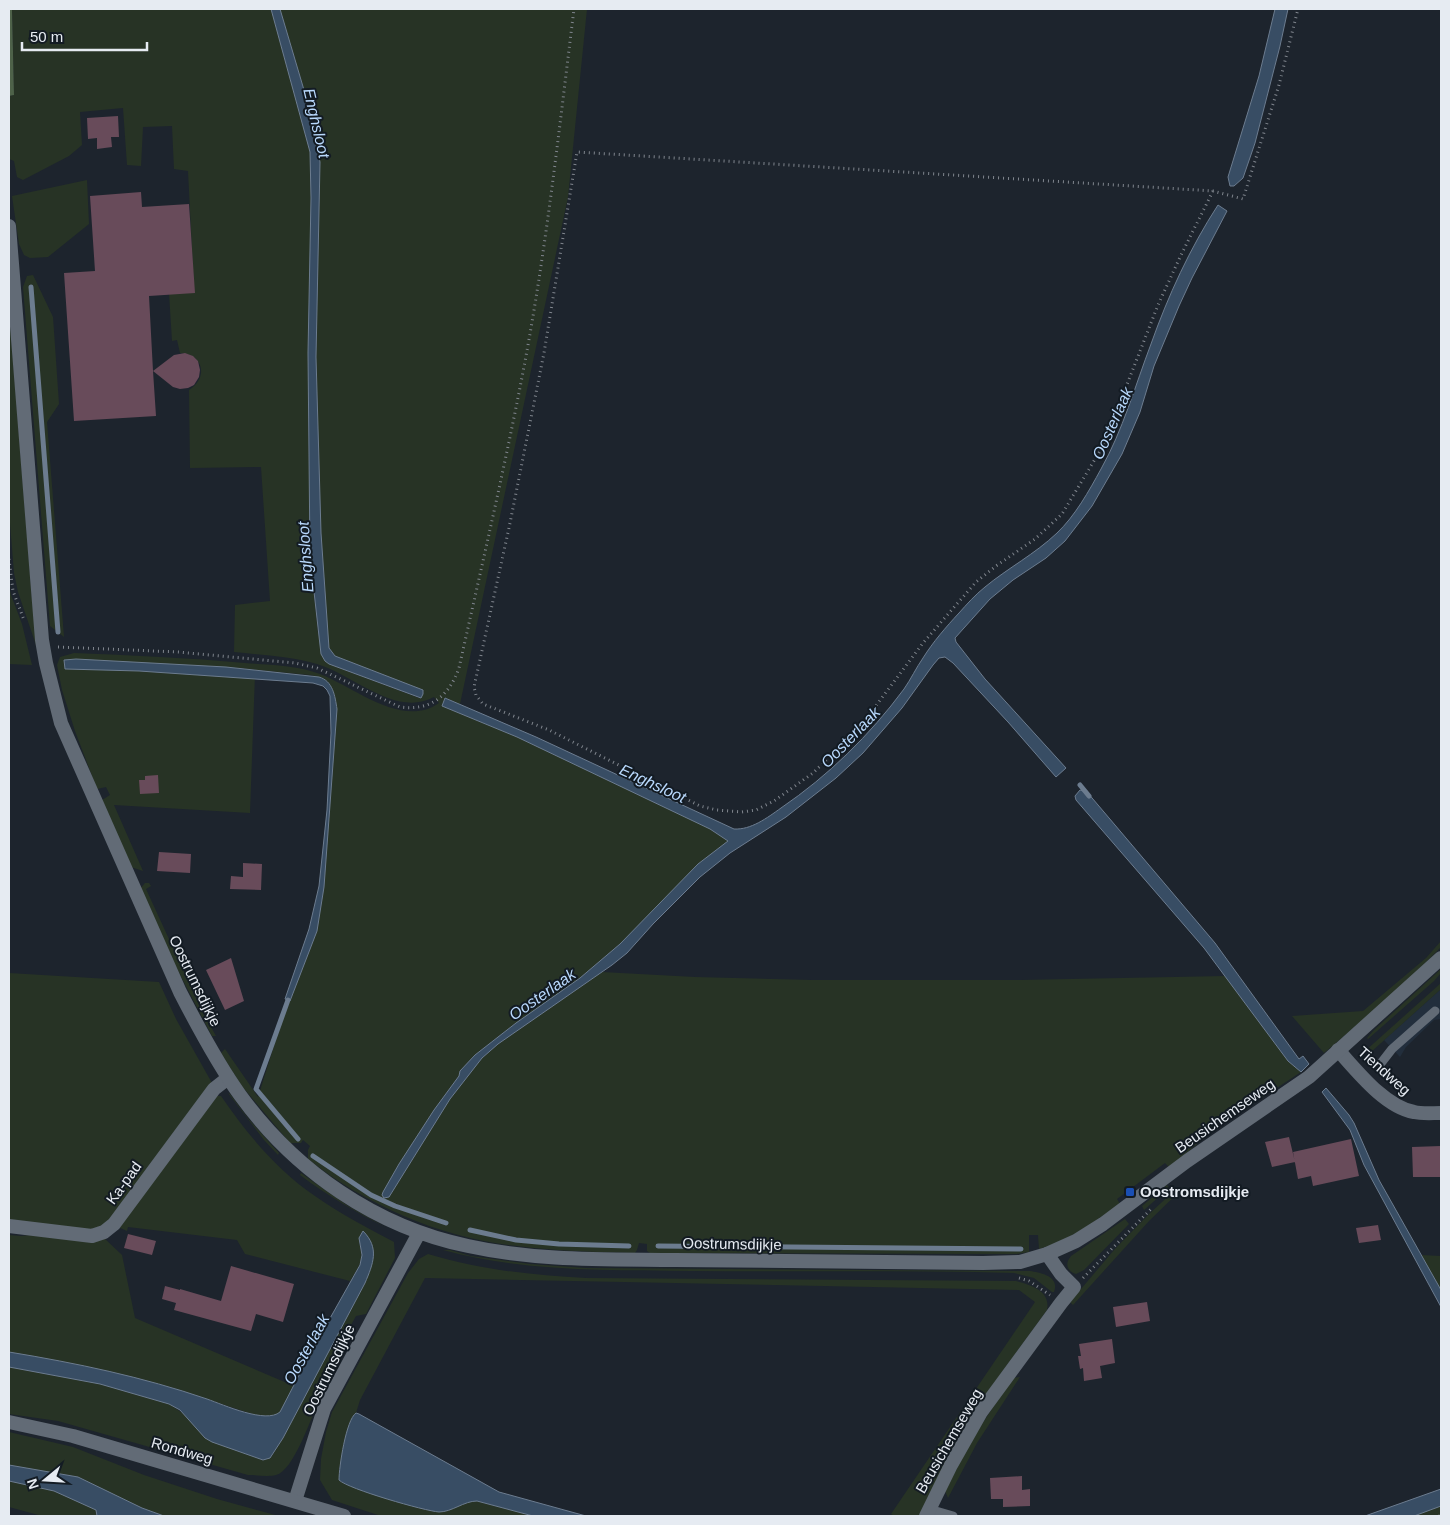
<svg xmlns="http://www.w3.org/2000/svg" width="1450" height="1525" font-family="Helvetica,sans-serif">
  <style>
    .built { fill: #222e3c }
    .green { fill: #273325 }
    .forest { fill: #4e6249 }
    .water { fill: #384d64; stroke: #6c7c8f }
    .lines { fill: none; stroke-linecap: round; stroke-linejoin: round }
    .stream { stroke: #6c7c8f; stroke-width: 5 }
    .building { fill: #684b5a }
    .path { stroke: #80868e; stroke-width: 3; stroke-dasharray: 1 4; stroke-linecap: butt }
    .service { stroke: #626b76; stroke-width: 9 }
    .minor { stroke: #626b76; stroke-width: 14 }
    .tertiary { stroke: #626b76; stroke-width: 14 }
    .secondary { stroke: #626b76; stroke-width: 14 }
    .transit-dot { fill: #1a4fb4; stroke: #131b23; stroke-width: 2 }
    .labels { text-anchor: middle; stroke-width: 4; stroke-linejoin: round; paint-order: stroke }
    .street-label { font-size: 15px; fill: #e6ebf2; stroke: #131b23 }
    .poi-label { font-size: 15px; font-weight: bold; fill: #e6ebf2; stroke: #131b23; text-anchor: start }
    .water-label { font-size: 16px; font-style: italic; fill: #b8d8fc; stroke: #131b23 }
  </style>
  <rect width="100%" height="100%" fill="#1d242d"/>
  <path class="built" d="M1441,989V1019L1434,1020L1406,1047L1400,1057L1384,1040Z"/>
  <path class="green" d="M12,9H275L303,107L310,152L311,198L308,353L310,556L318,633L329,664L419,698L422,690L335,656L329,648L321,533L316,357L320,162L304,90L280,9H587L568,197L460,704L445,698L442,706L517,737L710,829L728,841L698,865L620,944L580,978L516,1023L475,1055L460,1071L459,1076L441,1100L399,1164L383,1192L382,1195L385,1198L389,1197L450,1099L482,1058L498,1044L602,972L695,977L812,980H1020L1225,976L1288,1061L1301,1072L1222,1124L1169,1167L1165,1163L1117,1199L1120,1204C1095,1221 1069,1241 1039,1249L1038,1235H1029V1252L1017,1254L650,1253L647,1251V1244L639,1243L637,1250L635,1253C595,1252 556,1251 517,1246C442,1238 367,1206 308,1159V1150L310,1146L303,1140L301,1143H290L241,1085L221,1053L225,1049L258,1097L288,1001H290L317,931L324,887L337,709C331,687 334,681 311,675L226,667L255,674L250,813L114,805L143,871L131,867L102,800L110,795L106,787L97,789L75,731L62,690L57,665L60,657L74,653C131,655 188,658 245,663C269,665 297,665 320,674C354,687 403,729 439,703L434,697C396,718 354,675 317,664C291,656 261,655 234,652L235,605L270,601L261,467L190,468L189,390C209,378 203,353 180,353L177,340L172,341L169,293L194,289L188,171L174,169L172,126L143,127L141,166L127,165L123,108L80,112L82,145L69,156L23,180L17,177L14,161L9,159V96L14,95Z
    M87,180L89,224L48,257L30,258L24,255L19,244L12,196Z
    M33,275L53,317L59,404L47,422L64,637L50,626L23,287L27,276Z
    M9,309L32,599L37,648L18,592L14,573L9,511Z
    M9,586L11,595L22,624L32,665L9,664Z
    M145,883H149L151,886L146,889L202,1011L216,1036H212L176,967L140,889Z
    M1441,941V947C1405,985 1364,1019 1324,1053L1292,1016L1363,1011L1426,958Z
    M1441,969V973L1434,981L1368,1039L1367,1038L1374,1030Z
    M9,973L159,982L176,1019L212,1083L106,1224L92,1230L9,1221Z
    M1441,983V989L1371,1052H1364Z
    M228,1093L230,1094L247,1117L279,1153L278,1155L264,1140Z
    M217,1096H221C247,1134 277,1170 315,1196C340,1214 368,1228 394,1242L395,1258L366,1314L356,1316L313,1394L320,1398C312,1415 294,1471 276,1475C268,1477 257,1475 248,1475L58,1421L9,1414V1367L100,1384L169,1404L240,1452L263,1460L270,1458L272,1456L283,1438L365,1283C372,1266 379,1246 363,1231C355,1240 363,1249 361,1259C360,1267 354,1274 350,1281L245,1254L237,1240L128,1227L127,1231L118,1227Z
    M301,1173L348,1206L387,1228C356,1212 328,1196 300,1175Z
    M1167,1185L1169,1188L1144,1210L1142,1206Z
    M1181,1190L1149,1221L1073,1305L1070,1302L1114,1250L1149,1214L1174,1191Z
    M1125,1219L1129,1224L1084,1270L1076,1274C1066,1271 1065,1263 1071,1256Z
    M42,1234L104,1238L122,1255L135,1318L294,1386L280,1412L273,1417H268L258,1416L173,1388L107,1371L9,1352V1235L21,1236Z
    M443,1250H450L471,1256L530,1264L586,1268L1030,1271C1041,1273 1060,1276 1054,1292H1052L1034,1278L1014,1273C907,1270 799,1272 691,1271C608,1270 524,1272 443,1250Z
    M428,1254C482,1270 530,1275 586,1278L1016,1281C1031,1285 1051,1291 1047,1310L984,1397L919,1516H894L891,1514L1035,1302L1019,1290L425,1278L360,1400L356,1413L353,1416L339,1469L341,1482L392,1500L436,1511H446L468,1501H477L533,1516H381L332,1500L320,1480L321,1459L326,1432L332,1412L408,1273L419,1259Z
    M1421,1255L1441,1256V1290Z
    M1020,1377L977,1443L948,1498L945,1491L973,1438L1012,1378Z
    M9,1432L73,1447L144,1475L217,1499L279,1516H164L142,1508L78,1477L9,1465Z
    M9,1481L54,1491L96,1510L97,1516H42L9,1507Z
    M1441,1506V1516H1414Z"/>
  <path class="forest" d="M9,9H12L14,95L9,96Z"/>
  <path class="water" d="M271,9H280L304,90L320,162L316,357L321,533L329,648L335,656L423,690V694L421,698L329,664L325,661L321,654L310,556L308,353L311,198L310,152Z
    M1275,9H1288L1280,46L1255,143L1243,178L1234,186H1230L1228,177L1259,76Z
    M1218,205L1227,211L1192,278L1179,306L1154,366L1140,412L1122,454L1092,506L1065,541L1046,558L1013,580L990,599L955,638L956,642L985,679L1066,768L1056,777L1008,722L953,663L945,657L939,658L933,665L902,708L863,753L836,778L786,817L730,853L700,877L653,924L627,953L612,965L498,1044L482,1058L450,1099L389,1197L384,1198L382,1195L383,1192L399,1164L434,1110L459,1076L460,1071L475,1055L516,1023L580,978L620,944L698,864L728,841L710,829L517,737L442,706L445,698L536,737L734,829C751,830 767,818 781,808C828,776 870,735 904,689C911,679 916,668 923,658C933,642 946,627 959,613C967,604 975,595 985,587C1008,568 1035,554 1057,533C1075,516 1089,491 1101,469C1123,430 1135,386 1151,344C1168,296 1190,248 1218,205Z
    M76,659L226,667L319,677C333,681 335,696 337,709L324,887L317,931L290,1001L285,999L309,929L319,886L327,810L331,733L330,696L327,690L323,686L313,683L139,671L65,669L64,660Z
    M1080,790L1087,792L1215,943L1299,1059L1303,1056L1309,1064L1301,1072L1288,1061L1204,948L1076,800L1075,796Z
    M1326,1088L1349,1115L1354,1123L1379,1180L1441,1290V1307L1364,1165L1350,1130L1322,1092Z
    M363,1231C380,1248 373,1264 365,1283L283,1438L270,1458L263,1460L212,1442L205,1438L180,1410L169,1404L100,1384L9,1367V1352C76,1363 143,1377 207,1399C224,1405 266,1424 280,1412L311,1352L360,1265L362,1255L359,1238Z
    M356,1413L359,1414L499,1492L586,1516H533L477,1501C464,1501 452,1512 439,1512C425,1511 348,1489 339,1480C339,1467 346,1420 356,1413Z
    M9,1465L78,1477L142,1508L164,1516H97L96,1510L54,1491L9,1481Z
    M1441,1489V1506L1414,1516H1365Z"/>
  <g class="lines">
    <path class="stream" d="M31,287L58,632
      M1080,785L1089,796
      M288,1000L256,1089L298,1139
      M313,1156L371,1195L395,1206L446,1223
      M470,1230L516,1240L559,1244L629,1246
      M658,1246L1021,1249"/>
  </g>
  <path class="building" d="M118,116L119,137H111L112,147L97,149V138L88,139L87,118Z
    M141,192L142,207L189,204L195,293L149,296L153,371L174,355L185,353L193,356L198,361L200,370L199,377L194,385L188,388L180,389L173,387L153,371L156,416L74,421L64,273L95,271L90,196Z
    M158,775L159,793L140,794L139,780H145V776Z
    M159,852L191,854L190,873L157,871Z
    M243,863L262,864L261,890L230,889L231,876L243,877Z
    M231,958L244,1001L225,1010L206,970Z
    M1289,1137L1295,1162L1272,1167L1265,1142Z
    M1351,1139L1359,1176L1313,1186L1311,1176L1298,1179L1293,1152Z
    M1441,1146V1177H1413L1412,1147Z
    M1378,1225L1381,1240L1359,1243L1356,1228Z
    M128,1234L156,1241L152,1255L124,1248Z
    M231,1266L294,1284L283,1322L256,1314L251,1331L174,1310L176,1303L162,1299L165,1286L180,1290V1289L221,1301Z
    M1147,1302L1150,1321L1116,1327L1113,1307Z
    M1112,1339L1115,1363L1100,1366L1102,1378L1084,1381L1083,1368L1080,1369L1078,1356H1081L1079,1344Z
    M1022,1476V1490L1030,1489V1506L1003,1507V1499H991L990,1478Z"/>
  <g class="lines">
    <path class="path" d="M1213,191L1181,255L1158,305L1103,446L1062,514L1035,539L996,566L976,582L923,643L860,727L813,773L774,801L756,810L742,812L717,810L700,806L549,730L483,704L476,695L474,687L509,528L544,353L577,152L1213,191L1243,199L1279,85L1298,9
      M9,559L13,591L24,620
      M58,647L178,652L295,663L317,668L400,707C431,711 449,696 459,668C481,569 504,471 523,372C546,252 559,130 574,9
      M1019,1278L1029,1281L1050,1295
      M1083,1278L1151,1209
      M1439,1516L1441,1515"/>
    <path class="service" d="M1378,1067L1392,1049L1435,1011
      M929,1509L953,1516"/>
    <path class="minor" d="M1338,1050C1357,1071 1385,1107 1414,1112C1422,1114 1432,1113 1441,1113
      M9,1226L92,1236L104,1232L114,1224L214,1089L228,1078
      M926,1516L951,1465L981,1412L1061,1303L1074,1287L1061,1274L1047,1254"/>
    <path class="tertiary" d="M9,226L42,640L46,663L61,723L180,992C198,1027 217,1063 240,1095C295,1171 376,1227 468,1246C536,1261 606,1259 675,1260C777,1261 880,1262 983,1263L1020,1262L1047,1254L1076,1241L1103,1224L1187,1161L1309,1077L1441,958
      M295,1501L324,1409L419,1233"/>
    <path class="secondary" d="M9,1422L73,1436L344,1516"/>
  </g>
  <rect class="transit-dot" x="1125" y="1187" width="10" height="10" rx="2.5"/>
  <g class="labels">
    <g class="street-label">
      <text transform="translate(195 981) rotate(64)" y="5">Oostrumsdijkje</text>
      <text transform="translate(1384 1071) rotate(42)" y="5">Tiendweg</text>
      <text transform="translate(1225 1116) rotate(-35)" y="5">Beusichemseweg</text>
      <text transform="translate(124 1183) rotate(-54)" y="5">Ka-pad</text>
      <text transform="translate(732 1244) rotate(1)" y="5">Oostrumsdijkje</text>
      <text transform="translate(329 1370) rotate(-64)" y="5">Oostrumsdijkje</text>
      <text transform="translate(949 1441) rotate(-60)" y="5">Beusichemseweg</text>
      <text transform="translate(182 1451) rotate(16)" y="5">Rondweg</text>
    </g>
    <g class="poi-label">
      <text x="1140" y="1197">Oostromsdijkje</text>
    </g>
    <g class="water-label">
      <text transform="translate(317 123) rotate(77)" y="6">Enghsloot</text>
      <text transform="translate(1112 423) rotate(-66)" y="6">Oosterlaak</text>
      <text transform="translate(305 557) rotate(-94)" y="6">Enghsloot</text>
      <text transform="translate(850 737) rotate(-46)" y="6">Oosterlaak</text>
      <text transform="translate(653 783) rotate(25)" y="6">Enghsloot</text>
      <text transform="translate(542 994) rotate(-35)" y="6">Oosterlaak</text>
      <text transform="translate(306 1349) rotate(-61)" y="6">Oosterlaak</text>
    </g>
  </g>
  <rect width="1450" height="1525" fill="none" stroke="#e6ebf2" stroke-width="20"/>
  <g transform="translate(45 1480) rotate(252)" stroke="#131b23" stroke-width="4" paint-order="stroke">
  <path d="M0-4L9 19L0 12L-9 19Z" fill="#e6ebf2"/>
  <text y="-8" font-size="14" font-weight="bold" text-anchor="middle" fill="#e6ebf2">N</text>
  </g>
  <path d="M22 42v8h125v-8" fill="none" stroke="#e6ebf2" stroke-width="2.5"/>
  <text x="30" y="42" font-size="15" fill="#e6ebf2" stroke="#131b23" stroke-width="4" paint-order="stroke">50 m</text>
</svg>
